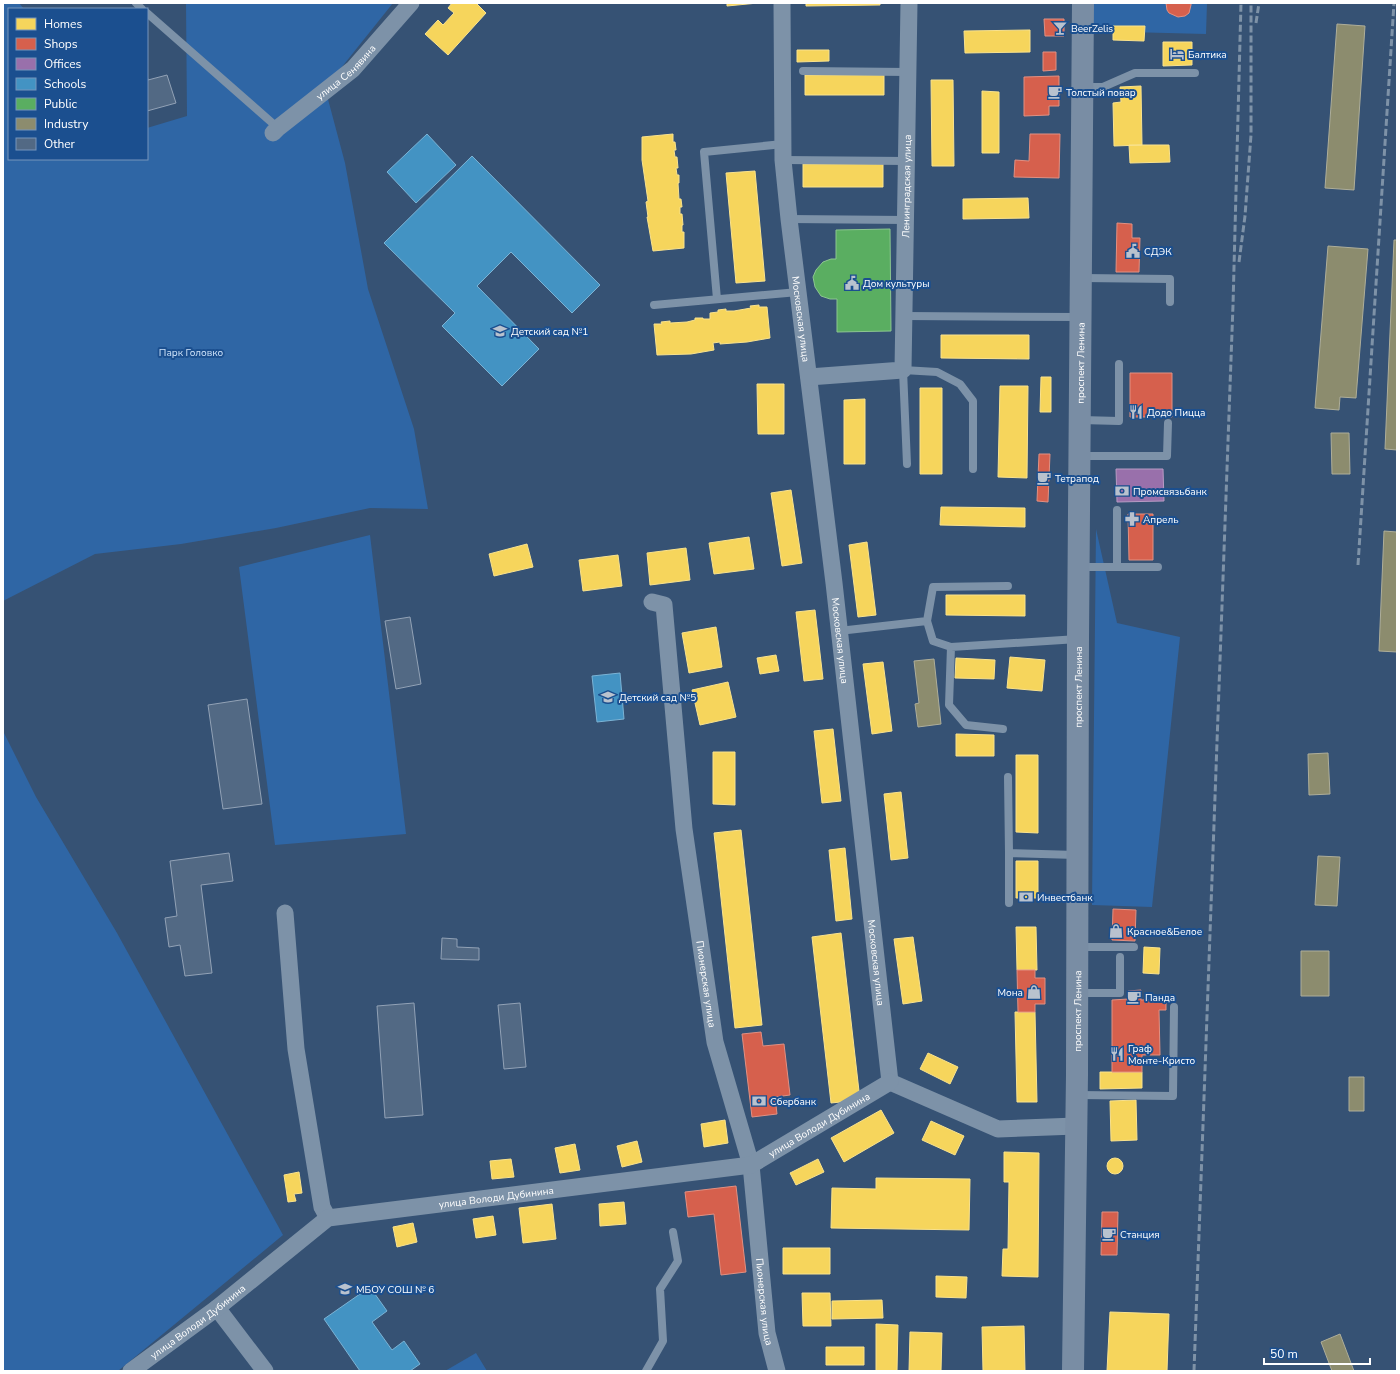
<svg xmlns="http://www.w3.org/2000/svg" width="1400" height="1374" font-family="'Nunito Sans',sans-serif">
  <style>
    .green { fill: #2f66a5 }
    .homes { fill: #f6d55c; stroke: #f9e28d }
    .shops { fill: #d6604d; stroke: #e29082 }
    .offices { fill: #9970ab; stroke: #b89bc4 }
    .schools { fill: #4393c3; stroke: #7bb3d5 }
    .public { fill: #5aae61; stroke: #8cc690 }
    .industry { fill: #8c8c6e; stroke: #aeae9a }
    .building { fill: #526984; stroke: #92a2b6 }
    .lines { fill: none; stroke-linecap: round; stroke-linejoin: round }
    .service { stroke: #7d92a8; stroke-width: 8 }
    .minor { stroke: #7d92a8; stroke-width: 17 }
    .secondary { stroke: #798da4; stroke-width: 22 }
    .rail { stroke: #7e92a7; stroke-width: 3; stroke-dasharray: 7 3; stroke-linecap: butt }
    .labels { text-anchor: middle; stroke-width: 4; stroke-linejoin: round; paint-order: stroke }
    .poi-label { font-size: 10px; fill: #fff; stroke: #1b4f8f; text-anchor: start }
    .street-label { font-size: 10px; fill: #fff; stroke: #1b4f8f }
    .park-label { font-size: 10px; fill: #cfe3fa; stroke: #1b4f8f }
  </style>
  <rect width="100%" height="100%" fill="#365274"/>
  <path class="green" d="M3,3H19L24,9H9V159H147V128L187,116L186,3H393L325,88L345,163L368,289L414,429L428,509L370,508L276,528L181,544L95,554L3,601Z
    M1090,3H1207L1206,34L1089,31Z
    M1096,529L1117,623L1180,637L1152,907L1092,905Z
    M370,535L406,834L275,845L239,567Z
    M3,731L36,797L117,933L283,1235L118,1371H3Z
    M476,1353L487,1371H445Z"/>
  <path class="homes" d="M452,3H476L486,13L448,55L425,34L438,20L443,25L454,13L448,8Z
    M727,3H758L727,6Z
    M806,3H880V5L806,6Z
    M1113,26H1145L1144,41L1113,40Z
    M1030,30V52L965,53L964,31Z
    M1163,42H1192V65L1163,66Z
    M797,50H829V61L797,62Z
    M805,75H884V95H805Z
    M931,80H953L954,166H932Z
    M1141,86L1142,145L1114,146L1113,103L1121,102L1120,87Z
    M982,91L999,92V153H982Z
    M673,134V142H675L676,150H674L675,157H677L678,168H676L677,175H679V183H678L679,199H681L682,207H680V214H682L683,225H682V232H684V248L653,251L647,217H648L646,202L648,201L642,160V137Z
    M1129,145H1169L1170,162L1130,163Z
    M803,164H883V187H803Z
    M755,171L765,281L736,283L726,173Z
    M1028,198L1029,218L963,219V199Z
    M759,305V307H767L770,338L747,342L720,344V342L713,343L714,350L691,354L657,355L654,324H662L661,322L670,321V323L687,322L695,320V318H703V319H710V313L718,312V310L726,309V311H734L751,308L750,306Z
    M941,335H1029V359L941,358Z
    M1041,377H1051V412H1040Z
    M757,384H784V434H758Z
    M1000,386H1028L1027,478L998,477Z
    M920,388H942V474H920Z
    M865,399V464H844V400Z
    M791,490L802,563L782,566L771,493Z
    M941,507L1025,508V527L940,525Z
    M749,537L754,569L714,574L709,543Z
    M867,542L876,615L858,617L849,545Z
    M527,544L533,567L494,576L489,554Z
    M686,548L690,580L650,585L647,553Z
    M618,555L622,586L583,591L579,560Z
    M946,595H1025V616L946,615Z
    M815,610L823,679L804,681L796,612Z
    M716,627L722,667L689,673L682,633Z
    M776,655L779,671L760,674L757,658Z
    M1010,657L1045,660L1042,691L1007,688Z
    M956,658L995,660L994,679L955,678Z
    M883,662L892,731L872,734L863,664Z
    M728,682L736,717L700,725L692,690Z
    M833,729L841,801L822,803L814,731Z
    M956,734L994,735V756H956Z
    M713,752H735V805L713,804Z
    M1016,755H1038V833L1016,832Z
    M901,792L908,858L891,860L884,794Z
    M741,830L762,1025L735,1028L714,833Z
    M845,848L852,919L836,921L829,850Z
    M1016,861H1038V898H1016Z
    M1016,927H1036L1037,970H1017Z
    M841,933L860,1100L831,1103L812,937Z
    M913,937L922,1001L903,1004L894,939Z
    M1144,947L1160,948L1159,974L1143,973Z
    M1015,1012H1035L1037,1102H1017Z
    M928,1053L958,1067L950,1084L920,1069Z
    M1100,1072H1142V1088L1100,1089Z
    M1136,1100L1137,1140L1111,1141L1110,1101Z
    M881,1110L894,1133L844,1162L831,1138Z
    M725,1120L728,1143L704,1147L701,1124Z
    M931,1121L964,1136L955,1155L922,1140Z
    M637,1141L642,1162L622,1167L617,1146Z
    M575,1144L580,1170L560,1173L555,1148Z
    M1004,1152L1039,1153L1038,1277L1002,1276L1003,1249H1008L1009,1182H1004Z
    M1107 1166a8 8 0 1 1 16 0a8 8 0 1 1-16 0Z
    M511,1159L514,1177L492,1179L490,1161Z
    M818,1159L824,1172L796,1185L790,1173Z
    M299,1172L302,1193L294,1194L296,1201L288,1202L284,1175Z
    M876,1178L970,1179L969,1230L831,1228L832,1188L876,1189Z
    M624,1202L626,1224L600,1226L599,1204Z
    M552,1204L556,1239L523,1243L519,1208Z
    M493,1216L496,1235L476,1238L473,1219Z
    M413,1223L417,1242L397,1247L393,1227Z
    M783,1248H830V1274H783Z
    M936,1276L967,1277L966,1298L936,1297Z
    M802,1293H830L831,1326H803Z
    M882,1300L883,1318L832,1319V1301Z
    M1110,1312L1169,1314L1167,1371H1107Z
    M876,1324L898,1325L897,1371H876Z
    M1024,1326L1025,1371H983L982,1327Z
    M910,1332L942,1333L941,1371H909Z
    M826,1347H864V1365H826Z"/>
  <path class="shops" d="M1166,3H1191V5L1189,13L1185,16L1178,17L1169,13L1167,10Z
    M1044,19H1064V36H1045Z
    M1043,52H1056V70L1043,71Z
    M1059,76V106H1049V115L1024,116V77Z
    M1030,134H1060L1059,178L1014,177L1015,160L1029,161Z
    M1117,223L1132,224V238H1140L1139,272H1116Z
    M1130,373H1172V417H1130Z
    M1039,454H1050L1048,502L1037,501Z
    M1128,514H1153V560H1129Z
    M1113,909L1136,910L1135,941L1112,940Z
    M1017,970H1035V978H1045V1004H1035V1012H1018Z
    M1141,990V1000L1166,999V1010H1159L1160,1055H1142V1072H1112V1000L1128,999V991Z
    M761,1032L763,1046L784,1044L790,1095L775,1097L777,1114L752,1117L742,1034Z
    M736,1186L746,1272L721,1275L714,1214L688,1217L685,1192Z
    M1102,1212H1118L1117,1255H1101Z"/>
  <path class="offices" d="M1116,469H1163L1164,501L1117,502Z"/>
  <path class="schools" d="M427,134L456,165L416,203L387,172Z
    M472,156L600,285L572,313L511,252L477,286L539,349L502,386L442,326L455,313L384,243Z
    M620,673L624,719L597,722L592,676Z
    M370,1287L387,1311L372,1322L392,1350L404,1341L420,1364L410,1371H360L324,1319Z"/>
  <path class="public" d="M890,229L891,331L837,332V299H830L821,296L815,287L813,277L816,270L823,262L831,259H836V230Z"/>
  <path class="industry" d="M1337,24L1365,26L1354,190L1325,188Z
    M1394,240H1397V450L1385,449Z
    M1328,246L1368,249L1356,398L1340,397L1339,410L1315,408Z
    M1331,433H1349L1350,474H1332Z
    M1384,531L1397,532V652L1379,651Z
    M934,659L941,724L918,727L915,704L919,703L914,661Z
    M1328,753L1330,794L1309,795L1308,754Z
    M1318,856L1340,857L1337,906L1315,905Z
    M1301,951H1329V996H1301Z
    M1349,1077H1364V1111H1349Z
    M1340,1334L1354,1371H1332L1321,1342Z"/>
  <path class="building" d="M147,75L148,80L167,75L176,103L147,111Z
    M410,617L421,684L396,689L385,621Z
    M247,699L262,804L223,809L208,705Z
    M229,853L233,881L201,885L212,973L185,976L180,945L169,947L165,918L177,916L170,861Z
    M442,938L457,939V947L479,948V960L441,959Z
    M414,1003L423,1115L385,1118L377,1006Z
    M520,1003L526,1067L504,1069L498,1005Z"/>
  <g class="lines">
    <path class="service" d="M136,3L142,9
      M147,13L278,128
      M803,71L908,72
      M1083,87H1103L1135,73H1195
      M783,160L906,161
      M789,219L905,220
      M1083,278L1170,279V302
      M717,299L704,152L783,144
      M654,305L798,292
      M904,316L1080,317
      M1081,420L1119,421V364
      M1080,456H1167L1168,423
      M907,464L903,370L937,372L960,384L973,401V469
      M1079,567H1158
      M1117,567V510
      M927,621L933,641L951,647L1078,639
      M839,631L927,621L933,587L1008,586
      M951,647L949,705L966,725L1003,729
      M1008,777L1009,853L1076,855
      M1009,903V853
      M1079,947H1134
      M1078,993H1120V957
      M1077,1095L1173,1096L1174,1007
      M646,1371L663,1341L660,1289L678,1261L673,1232"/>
    <g class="minor">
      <path id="s1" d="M782,3L783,160L789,219L834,583L890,1082L998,1129L1076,1126"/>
      <path id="s2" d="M273,133L278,128L353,69L411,3"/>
      <path id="s3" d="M809,377L903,370L909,3"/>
      <path id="s4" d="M652,602L664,605L684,829L715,1042L751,1165L767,1333L777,1371"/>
      <path d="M285,913L296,1049L322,1207L328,1218"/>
      <path d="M217,1308L265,1371"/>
      <path id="s5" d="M131,1371L217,1308L328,1218L751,1165L890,1082"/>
    </g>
    <path class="secondary" id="s6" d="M1073,1371L1077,1075L1078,639L1083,3"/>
    <path class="rail" d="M1256,23L1259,3
      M1239,262L1245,216L1251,135V3
      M1358,565L1394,3
      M1194,1371L1233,305L1241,3"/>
  </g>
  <defs>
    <symbol id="bar-bare" viewBox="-9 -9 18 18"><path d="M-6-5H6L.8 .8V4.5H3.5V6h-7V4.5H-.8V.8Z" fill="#b9c2ce" stroke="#1b4f8f" stroke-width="2.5" paint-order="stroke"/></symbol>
    <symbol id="hotel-bare" viewBox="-9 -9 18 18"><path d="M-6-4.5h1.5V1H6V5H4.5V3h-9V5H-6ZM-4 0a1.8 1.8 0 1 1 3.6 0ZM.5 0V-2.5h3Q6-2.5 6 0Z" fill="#b9c2ce" stroke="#1b4f8f" stroke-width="2.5" paint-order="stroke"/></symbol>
    <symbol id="cafe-bare" viewBox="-9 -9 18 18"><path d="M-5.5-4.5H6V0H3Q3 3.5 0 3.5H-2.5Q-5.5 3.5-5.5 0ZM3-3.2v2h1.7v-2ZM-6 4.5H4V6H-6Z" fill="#b9c2ce" stroke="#1b4f8f" stroke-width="2.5" paint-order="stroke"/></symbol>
    <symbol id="civic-bare" viewBox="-9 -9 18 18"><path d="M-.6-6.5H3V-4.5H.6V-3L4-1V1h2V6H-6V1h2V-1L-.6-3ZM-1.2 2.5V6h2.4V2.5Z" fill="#b9c2ce" stroke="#1b4f8f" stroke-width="2.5" paint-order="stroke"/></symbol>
    <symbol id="school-bare" viewBox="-9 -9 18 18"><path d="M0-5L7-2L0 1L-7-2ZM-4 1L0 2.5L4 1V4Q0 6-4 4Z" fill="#b9c2ce" stroke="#1b4f8f" stroke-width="2.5" paint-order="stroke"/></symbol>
    <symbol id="restaurant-bare" viewBox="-9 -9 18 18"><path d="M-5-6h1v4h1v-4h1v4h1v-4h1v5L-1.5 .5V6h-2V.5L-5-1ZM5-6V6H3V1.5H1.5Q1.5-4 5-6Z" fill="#b9c2ce" stroke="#1b4f8f" stroke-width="2.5" paint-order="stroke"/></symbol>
    <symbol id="bank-bare" viewBox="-9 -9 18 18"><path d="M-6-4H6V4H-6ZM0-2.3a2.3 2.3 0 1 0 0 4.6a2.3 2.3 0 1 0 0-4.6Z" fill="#b9c2ce" stroke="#1b4f8f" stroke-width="2.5" paint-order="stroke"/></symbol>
    <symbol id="pharmacy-bare" viewBox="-9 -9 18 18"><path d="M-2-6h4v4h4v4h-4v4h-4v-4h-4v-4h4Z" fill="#b9c2ce" stroke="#1b4f8f" stroke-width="2.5" paint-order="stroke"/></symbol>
    <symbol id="shop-bare" viewBox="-9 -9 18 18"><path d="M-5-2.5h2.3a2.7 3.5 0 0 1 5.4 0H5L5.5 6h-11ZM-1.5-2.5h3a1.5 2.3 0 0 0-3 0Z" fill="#b9c2ce" stroke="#1b4f8f" stroke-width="2.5" paint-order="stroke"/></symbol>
  </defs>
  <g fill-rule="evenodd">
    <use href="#bar-bare" x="1050" y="18" width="20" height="20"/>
    <use href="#hotel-bare" x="1167" y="44" width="20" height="20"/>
    <use href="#cafe-bare" x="1045" y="82" width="20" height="20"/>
    <use href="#civic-bare" x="1123" y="241" width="20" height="20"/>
    <use href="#civic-bare" x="842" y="273" width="20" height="20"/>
    <use href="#school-bare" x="490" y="321" width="20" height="20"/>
    <use href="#restaurant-bare" x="1126" y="402" width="20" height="20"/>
    <use href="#cafe-bare" x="1034" y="468" width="20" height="20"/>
    <use href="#bank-bare" x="1112" y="481" width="20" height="20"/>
    <use href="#pharmacy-bare" x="1122" y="509" width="20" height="20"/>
    <use href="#school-bare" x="598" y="687" width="20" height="20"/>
    <use href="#bank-bare" x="1016" y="887" width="20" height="20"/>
    <use href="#shop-bare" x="1106" y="921" width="20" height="20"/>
    <use href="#shop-bare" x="1024" y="982" width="20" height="20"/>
    <use href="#cafe-bare" x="1124" y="987" width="20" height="20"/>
    <use href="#restaurant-bare" x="1107" y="1044" width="20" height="20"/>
    <use href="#bank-bare" x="749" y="1091" width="20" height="20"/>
    <use href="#cafe-bare" x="1099" y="1224" width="20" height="20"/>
    <use href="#school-bare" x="335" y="1279" width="20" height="20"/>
  </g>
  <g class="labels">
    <g class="poi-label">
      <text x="1071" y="32">BeerZelis</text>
      <text x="1188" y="58">Балтика</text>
      <text x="1066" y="96">Толстый повар</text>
      <text x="1144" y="255">СДЭК</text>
      <text x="863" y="287">Дом культуры</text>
      <text x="511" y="335">Детский сад №1</text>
      <text x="1147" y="416">Додо Пицца</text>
      <text x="1055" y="482">Тетрапод</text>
      <text x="1133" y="495">Промсвязьбанк</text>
      <text x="1143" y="523">Апрель</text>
      <text x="619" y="701">Детский сад №5</text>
      <text x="1037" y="901">Инвестбанк</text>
      <text x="1127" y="935">Красное&amp;Белое</text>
      <text x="1023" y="996" text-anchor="end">Мона</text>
      <text x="1145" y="1001">Панда</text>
      <text x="1128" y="1052">Граф<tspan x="1128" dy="12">Монте-Кристо</tspan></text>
      <text x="770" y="1105">Сбербанк</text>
      <text x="1120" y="1238">Станция</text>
      <text x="356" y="1293">МБОУ СОШ № 6</text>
    </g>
    <g class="street-label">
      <text dy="4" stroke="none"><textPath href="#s2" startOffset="95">улица Сенявина</textPath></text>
      <text dy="4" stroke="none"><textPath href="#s3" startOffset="278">Ленинградская улица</textPath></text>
      <text dy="4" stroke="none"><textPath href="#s1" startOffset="317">Московская улица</textPath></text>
      <text dy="4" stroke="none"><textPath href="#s6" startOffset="1008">проспект Ленина</textPath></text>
      <text dy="4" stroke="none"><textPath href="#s1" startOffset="641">Московская улица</textPath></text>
      <text dy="4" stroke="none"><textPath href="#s6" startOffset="684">проспект Ленина</textPath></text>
      <text dy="4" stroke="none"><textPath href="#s1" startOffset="965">Московская улица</textPath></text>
      <text dy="4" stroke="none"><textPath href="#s4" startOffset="394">Пионерская улица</textPath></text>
      <text dy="4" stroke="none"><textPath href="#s6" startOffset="360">проспект Ленина</textPath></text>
      <text dy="4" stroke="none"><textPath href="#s5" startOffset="755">улица Володи Дубинина</textPath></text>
      <text dy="4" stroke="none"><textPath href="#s5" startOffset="419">улица Володи Дубинина</textPath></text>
      <text dy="4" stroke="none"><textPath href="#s4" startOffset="718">Пионерская улица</textPath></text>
      <text dy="4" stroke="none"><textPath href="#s5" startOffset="83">улица Володи Дубинина</textPath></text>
    </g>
    <g class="park-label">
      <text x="191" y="356">Парк Головко</text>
    </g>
  </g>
  <rect width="1400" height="1374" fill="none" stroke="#ffffff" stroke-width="8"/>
  <rect x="8" y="8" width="140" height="152" fill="#1b4f8f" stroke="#7695bc"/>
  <rect x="16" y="18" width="20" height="12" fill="#f6d55c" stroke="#7695bc"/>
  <text x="44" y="28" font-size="12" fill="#ffffff">Homes</text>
  <rect x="16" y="38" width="20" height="12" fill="#d6604d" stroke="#7695bc"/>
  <text x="44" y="48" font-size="12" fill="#ffffff">Shops</text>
  <rect x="16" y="58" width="20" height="12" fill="#9970ab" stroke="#7695bc"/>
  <text x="44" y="68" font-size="12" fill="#ffffff">Offices</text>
  <rect x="16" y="78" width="20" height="12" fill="#4393c3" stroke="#7695bc"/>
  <text x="44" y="88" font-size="12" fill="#ffffff">Schools</text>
  <rect x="16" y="98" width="20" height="12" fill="#5aae61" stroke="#7695bc"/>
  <text x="44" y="108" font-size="12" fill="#ffffff">Public</text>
  <rect x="16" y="118" width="20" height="12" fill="#8c8c6e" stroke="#7695bc"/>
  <text x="44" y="128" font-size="12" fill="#ffffff">Industry</text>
  <rect x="16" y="138" width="20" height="12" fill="#526984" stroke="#7695bc"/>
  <text x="44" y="148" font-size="12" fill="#ffffff">Other</text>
  <path d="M1264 1358v6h106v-6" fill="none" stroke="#ffffff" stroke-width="2"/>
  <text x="1270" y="1358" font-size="12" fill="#ffffff" stroke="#1b4f8f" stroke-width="3" paint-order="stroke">50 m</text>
</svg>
